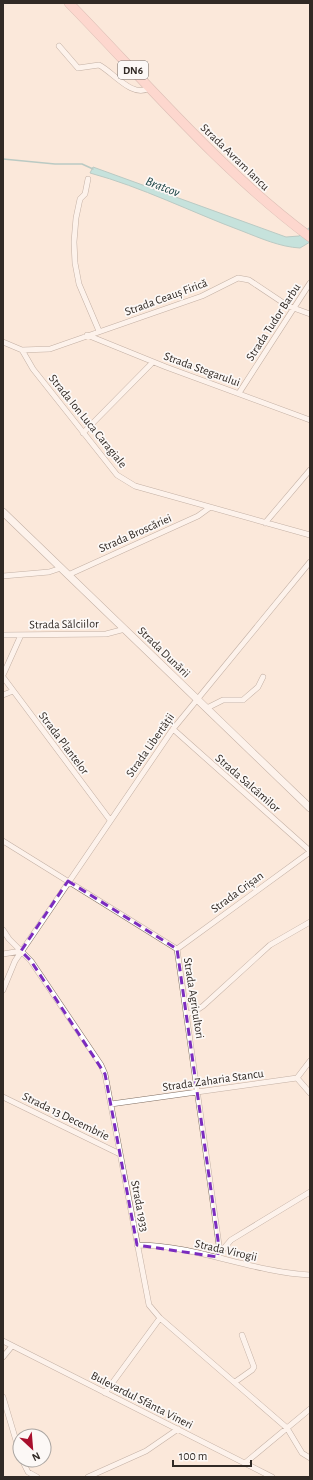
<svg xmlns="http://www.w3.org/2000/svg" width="313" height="1480" font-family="'Alegreya Sans',sans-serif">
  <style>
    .water { fill: #86dbde; stroke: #6ca6a6 }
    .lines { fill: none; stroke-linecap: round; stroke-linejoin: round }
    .stream { stroke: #6ca6a6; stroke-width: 1.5 }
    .street-casing { stroke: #7f6e62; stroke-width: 6 }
    .secondary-casing { stroke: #7f6e62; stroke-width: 8 }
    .highway-casing { stroke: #b68d88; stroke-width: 10 }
    .street { stroke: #fff; stroke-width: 5 }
    .secondary { stroke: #fff; stroke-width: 7 }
    .highway { stroke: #fec3be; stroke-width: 9 }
    .marked { fill: none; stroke: #7b2cbf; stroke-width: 3; stroke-dasharray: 8 5; stroke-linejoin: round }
    .labels { text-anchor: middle; stroke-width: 3.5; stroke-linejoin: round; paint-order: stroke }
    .shield { fill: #fcf8f6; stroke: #6e6864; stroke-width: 1 }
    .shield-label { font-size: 11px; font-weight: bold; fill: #312a25 }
    .street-label { font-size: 12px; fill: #312a25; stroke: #fcf8f6 }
    .water-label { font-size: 13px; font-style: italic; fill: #184142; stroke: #fcf8f6 }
  </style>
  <rect width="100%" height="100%" fill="#fbe8da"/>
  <path class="water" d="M93,167L286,237L299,236L310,227V242L300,248C280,247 260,238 242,231C191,212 142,187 90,173Z"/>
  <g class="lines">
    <path class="stream" d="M3,159L55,164H82L93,169"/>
    <defs>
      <path id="street" d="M59,46L78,68L99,65C113,72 133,99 149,88
        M88,179L85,194L80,199L76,218L74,242L75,263L79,284L99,331
        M87,335L166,367L310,420
        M3,342L22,350L33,369L117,475L135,486L310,535
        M22,350L50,349L202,296L238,278L249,280L288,306L310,314
        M239,393L310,283
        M83,433L153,362
        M265,523L310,470
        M68,575L198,516L209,508
        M3,576L49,572L61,568
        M3,635L106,634L125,629
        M3,675L21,635
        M3,677L110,820
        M3,695L13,691
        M207,708L223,700H243L258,687L263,677
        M173,729L310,851
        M3,841L177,949L220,1252
        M3,930L9,939L31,961L101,1065L105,1074L149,1305L160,1318L287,1428L302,1453L310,1458
        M177,949L310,852
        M3,954L21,951
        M3,990L15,961L173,729L310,562
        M186,1014L194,1012L203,1006L270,945L310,922
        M297,1078L310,1061
        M297,1078L310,1093
        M3,1097L120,1154
        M111,1104L297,1078
        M137,1245C196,1245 251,1272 310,1275
        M219,1254L231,1240L310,1192
        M3,1341L272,1477
        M3,1357L12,1346
        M235,1382L252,1370L254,1367L242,1335
        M105,1393L160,1318
        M3,1397L20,1454
        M22,1460L28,1472L37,1477
        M245,1463L310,1409
        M88,1477L146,1451L178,1429"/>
      <path id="secondary" d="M3,512L310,808"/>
      <path id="highway" d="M69,3C147,83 220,170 310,237"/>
    </defs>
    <use href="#street" class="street-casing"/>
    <use href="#secondary" class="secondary-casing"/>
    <use href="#highway" class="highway-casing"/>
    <use href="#street" class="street"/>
    <use href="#secondary" class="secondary"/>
    <use href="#highway" class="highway"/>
  </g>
  <path d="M0 0H313V1480H0ZM68,881L177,949L218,1240V1257L137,1245L105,1074L31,961L21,951Z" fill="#fbe8da" fill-opacity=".55" fill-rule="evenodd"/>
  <path class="marked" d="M68,881L177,949L218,1240V1257L137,1245L105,1074L31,961L21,951Z"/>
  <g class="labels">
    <rect class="shield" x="118" y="61" width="30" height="18" rx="3"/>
    <g class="shield-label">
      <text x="133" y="74">DN6</text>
    </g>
    <g class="street-label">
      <text transform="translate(235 157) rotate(44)" y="4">Strada Avram Iancu</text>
      <text transform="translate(166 297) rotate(-20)" y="4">Strada Ceauș Firică</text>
      <text transform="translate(273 322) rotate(-57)" y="4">Strada Tudor Barbu</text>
      <text transform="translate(202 369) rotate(20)" y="4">Strada Stegarului</text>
      <text transform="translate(88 421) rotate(51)" y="4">Strada Ion Luca Caragiale</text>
      <text transform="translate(135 533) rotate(-24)" y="4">Strada Broscăriei</text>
      <text transform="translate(64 624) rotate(-1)" y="4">Strada Sălciilor</text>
      <text transform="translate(164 652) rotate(44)" y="4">Strada Dunării</text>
      <text transform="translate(64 743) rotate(53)" y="4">Strada Plantelor</text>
      <text transform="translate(150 745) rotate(-55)" y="4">Strada Libertății</text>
      <text transform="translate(248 783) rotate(41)" y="4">Strada Salcâmilor</text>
      <text transform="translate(237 892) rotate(-36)" y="4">Strada Crișan</text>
      <text transform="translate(194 998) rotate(81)" y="4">Strada Agricultori</text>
      <text transform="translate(213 1080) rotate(-8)" y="4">Strada Zaharia Stancu</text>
      <text transform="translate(66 1116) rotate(26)" y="4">Strada 13 Decembrie</text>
      <text transform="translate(140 1206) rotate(79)" y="4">Strada 1933</text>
      <text transform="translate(226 1250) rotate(13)" y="4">Strada Virogii</text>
      <text transform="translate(142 1400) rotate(27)" y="4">Bulevardul Sfânta Vineri</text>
    </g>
    <g class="water-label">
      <text transform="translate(163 186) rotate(21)" y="5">Bratcov</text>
    </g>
  </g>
  <rect width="313" height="1480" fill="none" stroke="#312a25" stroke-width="8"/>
  <g transform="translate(32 1448) rotate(154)"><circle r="19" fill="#fcf8f6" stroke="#aba6a2"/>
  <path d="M0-3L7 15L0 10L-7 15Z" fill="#a80f2d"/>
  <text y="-6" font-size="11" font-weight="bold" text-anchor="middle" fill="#312a25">N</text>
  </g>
  <path d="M173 1460v6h78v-6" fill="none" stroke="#312a25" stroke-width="2"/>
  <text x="179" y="1460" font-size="12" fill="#312a25" stroke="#fcf8f6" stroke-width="3" paint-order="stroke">100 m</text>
</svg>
